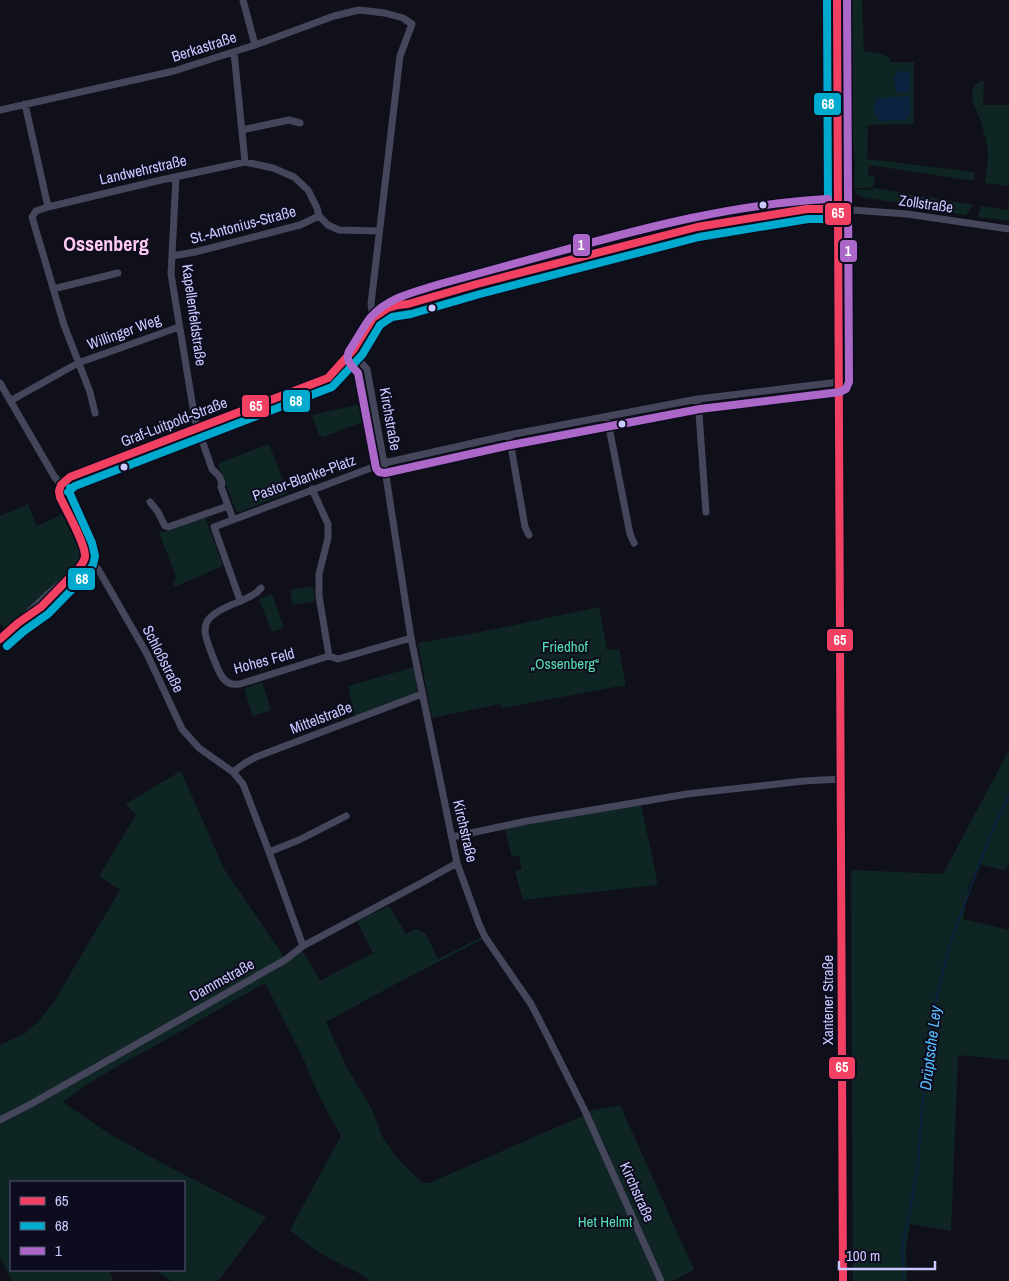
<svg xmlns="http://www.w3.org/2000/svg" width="1009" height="1281" font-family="'Archivo Narrow',sans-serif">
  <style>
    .green { fill: #0f2524 }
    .water { fill: #0b233f }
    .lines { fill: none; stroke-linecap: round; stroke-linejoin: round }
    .stream { stroke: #0b233f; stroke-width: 2 }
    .minor { stroke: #45465b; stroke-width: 7 }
    .major { stroke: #574e6e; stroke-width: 9 }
    .bus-1-casing { stroke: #0d0c1e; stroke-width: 11 }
    .bus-2-casing { stroke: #0d0c1e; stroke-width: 11 }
    .bus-3-casing { stroke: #0d0c1e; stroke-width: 11 }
    .bus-1 { stroke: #f24062; stroke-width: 8 }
    .bus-2 { stroke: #00a9ce; stroke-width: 8 }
    .bus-3 { stroke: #ac68c9; stroke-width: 8 }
    .bus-dot { fill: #cbc9ff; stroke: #0d0c1e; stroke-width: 2 }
    .labels { text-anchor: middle; stroke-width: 4; stroke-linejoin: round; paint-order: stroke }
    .street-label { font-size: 15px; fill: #cbc9ff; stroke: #0d0c1e }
    .park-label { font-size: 15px; fill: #54e0b1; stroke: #0d0c1e }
    .water-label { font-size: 16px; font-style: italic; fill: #57bfff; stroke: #0d0c1e }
    .district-label { font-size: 20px; font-weight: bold; fill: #ffcbf1; stroke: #0d0c1e }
    .line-badge { stroke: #0d0c1e; stroke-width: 2 }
    .badge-label { font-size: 14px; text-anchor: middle; font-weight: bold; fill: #fff }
  </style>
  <rect width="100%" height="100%" fill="#10101a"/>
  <path class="green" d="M845,0H862L864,51L883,54L889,58L890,62H914V124L868,125L867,159L975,172L974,181L869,165L868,176L875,177L874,186L868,188H854L855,160L850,109L847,93Z
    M981,81H984L983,105H1009V186L985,183C986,175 987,167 988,160C989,144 983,129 978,114C974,105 969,94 975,85Z
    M845,94L848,107L853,158L847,157L844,138L843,100Z
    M874,188L973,205L966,215L863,197L857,194L854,189L869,190Z
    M1009,191V221L978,217L981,206L1008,210Z
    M367,403L370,419L323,437L319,435L312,416C329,409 349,408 367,403Z
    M269,444L288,493L240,512L236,511L218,464L221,462Z
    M28,504L37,526L62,514L79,549L80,558L75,567L4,629L0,621V516Z
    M205,517L223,566L174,587L173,584L176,577L159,532L163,531L164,532Z
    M313,586L315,601L293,605L290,590Z
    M272,594L284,628L272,632L259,599Z
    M599,607L607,650L619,649L626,685L502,708L500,704L432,718L418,643L481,632Z
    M414,667L418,693L355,717L348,686Z
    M262,682L271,710L253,716L244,688Z
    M1009,750V863L1005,871L979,864L969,885L963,919L1009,930V1060L958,1055L951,1231L910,1224L906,1249L907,1281H853L851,870L943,874Z
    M181,771L224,869L285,958L0,1118V1045L24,1034L38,1022L53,1003L120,890L99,876L136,815L126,804Z
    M641,804L658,885L523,900L515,871L522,869L519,855L512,857L505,829L590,812Z
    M389,906L406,934L416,929L426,934L438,959L482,937L483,939L401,981L326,1022L346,1066L372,1110L382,1136L397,1158L422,1183H429L585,1115L606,1159L610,1156L588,1111L620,1105L694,1270L672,1281H370L367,1278L357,1272L340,1264L315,1250L290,1230L341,1136L320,1098L303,1058L265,983C231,1002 198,1022 165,1040C130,1060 94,1077 63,1102L108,1133L162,1163L266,1217L218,1281H172L154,1270H184V1182H11V1270H109L113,1281H12L0,1256V1120L302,950L320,981L373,953L357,921Z"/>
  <path class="water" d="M902,71H907L910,73V89L908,93H899L896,91L894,79L895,75L898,72Z
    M909,96L910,98C911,106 912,115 905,120L881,121C873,118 873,104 878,98Z"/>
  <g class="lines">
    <path class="stream" d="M904,1281L902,1246L909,1217L918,1164L926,1052L932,1016L949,947L958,921L994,826L1009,796"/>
    <path class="minor" d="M243,0L255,45
      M234,52L245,162
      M25,104L48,207
      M0,110L174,71L255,45L334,16L359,10L385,13L403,18L412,24L400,56L371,304L373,318L379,322
      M242,130L289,120L300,123
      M176,177L171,274L195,420L212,469L219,476L222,483L221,487L233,519
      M172,256L195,252L300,225L319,216
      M53,289L118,273
      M352,352L367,369L384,463L411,638L457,863L479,924L485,937L531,1004L548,1037L585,1111L661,1281
      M333,372C340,365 348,358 354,349C369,329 371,309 400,304
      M0,383L54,476L61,485
      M698,399L706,512
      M10,401L78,363L179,327
      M95,413L90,392L64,325L32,217L36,211L48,207L161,180L245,162L273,168L294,177L308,190L317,208L319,216L328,225L339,230L379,231
      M607,417L630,534L634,543
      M509,435L525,527L529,535
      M61,485L70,477L198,427L328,378L341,371L357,357L366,344L373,330L379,322L393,312L408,304L477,284L697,227L785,212L807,209H838L907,214L1009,229
      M312,489L328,524V538L319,574V596L329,656
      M150,502L158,512L165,526L168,527L228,506
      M84,561L93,564L98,569L147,654L182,729L199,748L233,772L243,784L269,852L303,946
      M261,588C250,602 221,604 208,620C206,623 205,627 205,631C205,638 218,672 223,678C227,684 233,685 240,684L329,656L338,659L411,638
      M240,600L214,527L384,463L509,435L698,399L839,382
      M0,639L47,595L79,568L84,561L85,556L83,546L60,497L59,491L61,485
      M233,772L245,763L256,757L422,694
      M452,837L527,821L687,794L804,781L841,779
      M269,852L299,840L346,816
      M0,1120L31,1104L285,960L303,946L423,882L457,863"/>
    <path class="major" d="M837,0L843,1281"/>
    <defs>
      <path id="bus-1" d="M837,0L843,1281
        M61,485L70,477L328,378L354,349L373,318L388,308L398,305L408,304L477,284L697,227L807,209H838
        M0,639L18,623L41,607L79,568C81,565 84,562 85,557C86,544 66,510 60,497L59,491L61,485"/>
      <path id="bus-2" d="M827,0L828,209
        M68,492L75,486L332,387L362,355L380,325L392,317L411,314L480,294L699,237L808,219H838
        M7,646L24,631L48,614L86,575L93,565L95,556L92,543L70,494V488"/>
      <path id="bus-3" d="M828,199C735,204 647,227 557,252C518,263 479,273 440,284C415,292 388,297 370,318C362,329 356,341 349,351C345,361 352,366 358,373L376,468L379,472L385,473L511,445L700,409L840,392L846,389L849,382L847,0"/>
    </defs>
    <use href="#bus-1" class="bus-1-casing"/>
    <use href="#bus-2" class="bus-2-casing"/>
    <use href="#bus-3" class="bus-3-casing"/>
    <use href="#bus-1" class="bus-1"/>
    <use href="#bus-2" class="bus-2"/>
    <use href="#bus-3" class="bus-3"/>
  </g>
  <g class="bus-dot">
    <circle cx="763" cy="205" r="4.5"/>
    <circle cx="432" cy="308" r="4.5"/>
    <circle cx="622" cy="424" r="4.5"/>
    <circle cx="124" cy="467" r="4.5"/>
  </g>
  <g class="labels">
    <g class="street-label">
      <text transform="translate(204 47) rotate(-18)" y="5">Berkastraße</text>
      <text transform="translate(143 170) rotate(-13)" y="5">Landwehrstraße</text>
      <text transform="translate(926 204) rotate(8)" y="5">Zollstraße</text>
      <text transform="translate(243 225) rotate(-15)" y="5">St.-Antonius-Straße</text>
      <text transform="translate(194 315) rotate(82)" y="5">Kapellenfeldstraße</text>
      <text transform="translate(124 332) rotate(-20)" y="5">Willinger Weg</text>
      <text transform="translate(390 419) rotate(80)" y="5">Kirchstraße</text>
      <text transform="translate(174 422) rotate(-21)" y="5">Graf-Luitpold-Straße</text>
      <text transform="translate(304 478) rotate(-20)" y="5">Pastor-Blanke-Platz</text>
      <text transform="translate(163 659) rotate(63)" y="5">Schloßstraße</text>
      <text transform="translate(264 661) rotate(-15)" y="5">Hohes Feld</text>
      <text transform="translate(321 718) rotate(-21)" y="5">Mittelstraße</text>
      <text transform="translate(465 831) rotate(77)" y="5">Kirchstraße</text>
      <text transform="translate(222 980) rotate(-29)" y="5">Dammstraße</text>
      <text transform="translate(828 1000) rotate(-90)" y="5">Xantener Straße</text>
      <text transform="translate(637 1192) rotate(66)" y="5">Kirchstraße</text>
    </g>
    <g class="park-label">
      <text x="565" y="652">Friedhof<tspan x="565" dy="17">„Ossenberg“</tspan></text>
      <text x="605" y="1227">Het Helmt</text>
    </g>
    <g class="water-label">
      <text transform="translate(930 1048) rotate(-83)" y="6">Drüptsche Ley</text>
    </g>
    <g class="district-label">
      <text x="106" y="251">Ossenberg</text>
    </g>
  </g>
  <g class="line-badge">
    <rect x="813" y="92" width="29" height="24" rx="5" fill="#00a9ce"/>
    <rect x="824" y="202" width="28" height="24" rx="5" fill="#f24062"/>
    <rect x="572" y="233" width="19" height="24" rx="5" fill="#ac68c9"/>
    <rect x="839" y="239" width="19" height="24" rx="5" fill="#ac68c9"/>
    <rect x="282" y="389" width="29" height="24" rx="5" fill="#00a9ce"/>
    <rect x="241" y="394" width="29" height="24" rx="5" fill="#f24062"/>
    <rect x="67" y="567" width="29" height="24" rx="5" fill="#00a9ce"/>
    <rect x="826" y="628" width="28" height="24" rx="5" fill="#f24062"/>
    <rect x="828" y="1056" width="28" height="24" rx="5" fill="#f24062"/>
  </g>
  <g class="badge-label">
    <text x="828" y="109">68</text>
    <text x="838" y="218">65</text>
    <text x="581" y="250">1</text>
    <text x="848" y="256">1</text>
    <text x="296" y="406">68</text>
    <text x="256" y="411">65</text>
    <text x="82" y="584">68</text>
    <text x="840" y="645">65</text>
    <text x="842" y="1072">65</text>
  </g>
  <rect x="10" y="1181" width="175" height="90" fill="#0d0c1e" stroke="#595878"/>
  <rect x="20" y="1197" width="25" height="8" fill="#f24062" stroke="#595878"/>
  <text x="55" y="1206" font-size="15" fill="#cbc9ff">65</text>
  <rect x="20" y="1222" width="25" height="8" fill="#00a9ce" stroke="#595878"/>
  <text x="55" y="1231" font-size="15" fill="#cbc9ff">68</text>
  <rect x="20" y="1247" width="25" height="8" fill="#ac68c9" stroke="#595878"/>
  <text x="55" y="1256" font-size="15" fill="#cbc9ff">1</text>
  <path d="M839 1261v8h96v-8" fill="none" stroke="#cbc9ff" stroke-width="2.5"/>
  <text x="846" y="1261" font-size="15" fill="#cbc9ff" stroke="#0d0c1e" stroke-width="4" paint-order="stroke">100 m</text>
</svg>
